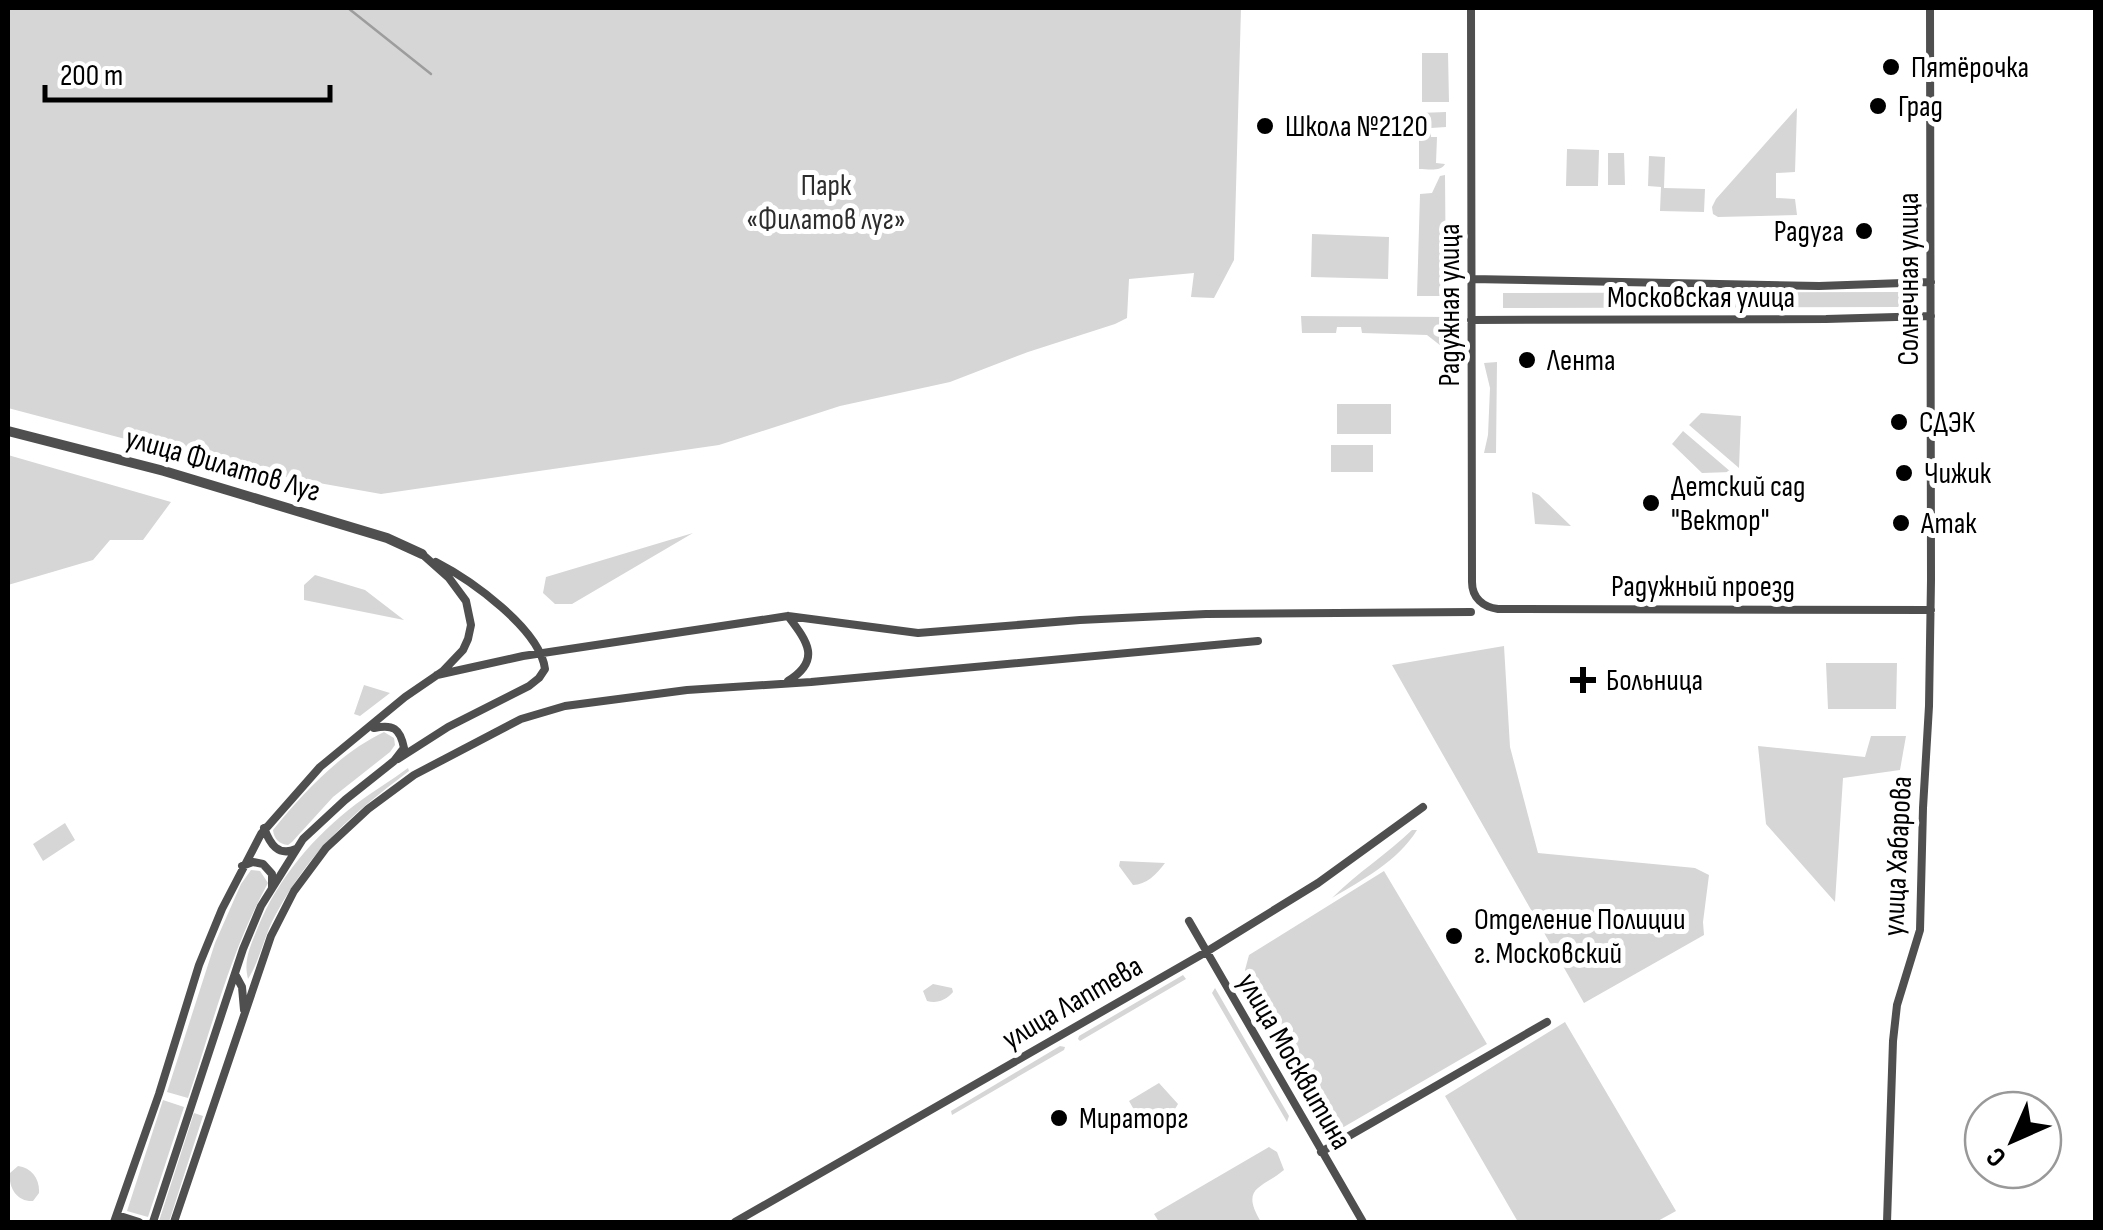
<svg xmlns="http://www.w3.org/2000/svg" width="2103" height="1230" font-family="'Sofia Sans Condensed',sans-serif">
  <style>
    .green { fill: #d6d6d6 }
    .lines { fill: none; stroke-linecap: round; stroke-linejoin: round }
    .stream { stroke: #9d9d9d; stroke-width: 2.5 }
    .minor { stroke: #4f4f4f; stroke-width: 8 }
    .tertiary { stroke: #4f4f4f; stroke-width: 10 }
    .poi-dot { fill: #000; stroke: #fff; stroke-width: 4 }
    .labels { text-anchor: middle; stroke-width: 10; stroke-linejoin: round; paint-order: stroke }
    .poi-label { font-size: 30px; fill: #000; stroke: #fff; text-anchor: start }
    .park-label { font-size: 30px; fill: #2d2d2d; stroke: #fff }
    .street-label { font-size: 30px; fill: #000; stroke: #fff }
  </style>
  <rect width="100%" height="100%" fill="#fff"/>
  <path class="green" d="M8,8H1241L1234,260L1214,298L1191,297L1194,273L1129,279L1127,318L1115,324L1028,352L950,382L840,406L719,445L381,494L235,468L8,408Z
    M1422,53H1448L1449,102H1422Z
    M1797,108L1795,172L1776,173V198L1795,199L1797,215L1718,217L1713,214L1712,207L1716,199Z
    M1446,112V127L1431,128V137H1437L1436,163L1445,164C1441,172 1428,169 1419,169V113Z
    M1567,149L1599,150L1598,186H1566Z
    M1608,153H1624L1625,185H1608Z
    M1649,156L1665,157L1664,188L1705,189L1704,212L1660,211L1661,187L1648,186Z
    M1445,175L1446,296H1417L1420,194L1432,193L1440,176Z
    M1312,234L1389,237L1388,279L1311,277Z
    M1901,292L1902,307L1503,308V293Z
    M1301,316L1449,317L1450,353L1427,335L1362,333L1361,327H1337L1336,333H1302Z
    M1497,362L1496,453H1484L1488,435L1490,388L1484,363Z
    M1337,404H1391V434H1337Z
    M1701,413L1741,416L1739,468L1689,425Z
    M1683,431L1731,472L1702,473L1672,444Z
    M1331,445H1373V472H1331Z
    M8,455L171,502L143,540H110L93,560L8,585Z
    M1532,492L1539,495L1571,526L1535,524Z
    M693,533L572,604H555L543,593L546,577Z
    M315,575L365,590L404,620L304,600V585Z
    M1504,646L1510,747L1538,853L1695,868L1709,875L1703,922L1704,935L1584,1003L1392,665Z
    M1826,663H1897L1896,709H1828Z
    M364,685L390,693L360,716L354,714Z
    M384,732L394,738L395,745L390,752L333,797L292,842L288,845C279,844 274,839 273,830C304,792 340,753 384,732Z
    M1871,736H1906L1900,770L1843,778L1835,902L1766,824L1758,746L1865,757Z
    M408,768L409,771C351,815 311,849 276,914C264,935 260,961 248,979C243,960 251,945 258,927C278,878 315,835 356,804C373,791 391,781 408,768Z
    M65,823L75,840L43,861L33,844Z
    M1412,830H1417C1398,861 1362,880 1332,898C1357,873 1387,854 1412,830Z
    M1120,861L1165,863C1157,874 1146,885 1133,885L1119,866Z
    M251,870L260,871L268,883C231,950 212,1026 188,1098L167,1092L215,943L241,884Z
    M1384,871L1487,1044L1342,1128L1333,1124L1245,970L1249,955Z
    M1183,975L1186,979L1080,1041L1078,1039L1079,1036Z
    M933,984L952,988L953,992C946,1000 937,1004 927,1001L923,991Z
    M1215,988L1289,1116L1287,1122L1212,993Z
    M1565,1022L1676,1211L1656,1222H1518L1445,1096Z
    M1060,1046L1065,1047L1064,1050L952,1115L951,1111Z
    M1159,1083L1178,1104L1175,1109L1144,1127L1129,1101Z
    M163,1100L184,1107L148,1217L127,1211Z
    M194,1113L203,1116L169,1222L159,1221Z
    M1269,1147L1277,1152L1284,1170C1261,1189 1240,1187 1261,1222H1159L1154,1214Z
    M18,1166C32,1168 40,1179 39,1193L33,1201C17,1202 8,1187 10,1173Z"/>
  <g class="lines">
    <path class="stream" d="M348,8L431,74"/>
    <path class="minor" d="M1471,8L1472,582C1472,598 1483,607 1498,609L1931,610
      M1471,279L1819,286L1931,282
      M1471,320L1826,319L1931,316
      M788,616C807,641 822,660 788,681
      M437,675L523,656L788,616L918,633L1080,620L1206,614L1471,612
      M398,759L448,727L529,686L539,678L545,669C540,629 471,580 436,562
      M264,828C270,844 278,857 296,849
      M242,866L253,862L263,864L272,874V887
      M1189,921L1363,1222
      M235,974L242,987L244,1010
      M1321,1152L1547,1022
      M117,1215L139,1222
      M114,1222L159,1094L199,965L222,909L261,834L320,767L405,697L443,671L463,650L468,639L471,625L466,601L449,578L422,554
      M153,1222L243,949L261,906L303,839L345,800L394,761L404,748C400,728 393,724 374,728
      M174,1222L271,936L294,891L326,848L368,809L414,775L521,719L565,706L687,690L811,682L1258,641
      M735,1222L1206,952L1318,883L1423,807
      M1887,1222L1893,1041L1897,1005L1920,930L1923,808L1929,706L1931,580L1930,8"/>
    <path class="tertiary" d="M8,431L164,471L387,538L422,554"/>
  </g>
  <g class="poi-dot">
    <circle cx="1891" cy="67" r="10"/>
    <circle cx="1878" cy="106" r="10"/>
    <circle cx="1265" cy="126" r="10"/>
    <circle cx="1864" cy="231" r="10"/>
    <circle cx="1527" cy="360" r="10"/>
    <circle cx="1899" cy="422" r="10"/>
    <circle cx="1904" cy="473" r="10"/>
    <circle cx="1651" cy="503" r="10"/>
    <circle cx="1901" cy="523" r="10"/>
    <path d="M1578 665h10v10h10v10h-10v10h-10v-10h-10v-10h10z"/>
    <circle cx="1454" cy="936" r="10"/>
    <circle cx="1059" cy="1118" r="10"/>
  </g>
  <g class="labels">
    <g class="poi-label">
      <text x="1911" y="77">Пятёрочка</text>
      <text x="1898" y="116">Град</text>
      <text x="1285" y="136">Школа №2120</text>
      <text x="1844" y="241" text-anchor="end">Радуга</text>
      <text x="1547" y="370">Лента</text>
      <text x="1919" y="432">СДЭК</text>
      <text x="1924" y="483">Чижик</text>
      <text x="1671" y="496">Детский сад<tspan x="1671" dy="34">"Вектор"</tspan></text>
      <text x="1921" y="533">Атак</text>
      <text x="1606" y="690">Больница</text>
      <text x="1474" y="929">Отделение Полиции<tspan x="1474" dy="34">г. Московский</tspan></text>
      <text x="1079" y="1128">Мираторг</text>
    </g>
    <g class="park-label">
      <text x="826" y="195">Парк<tspan x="826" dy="34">«Филатов луг»</tspan></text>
    </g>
    <g class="street-label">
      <text transform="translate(1908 279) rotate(-90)" y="10">Солнечная улица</text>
      <text x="1701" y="307">Московская улица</text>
      <text transform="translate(1449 305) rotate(-90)" y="10">Радужная улица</text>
      <text transform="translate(223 464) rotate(16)" y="10">улица Филатов Луг</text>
      <text x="1703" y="596">Радужный проезд</text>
      <text transform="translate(1897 856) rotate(-87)" y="10">улица Хабарова</text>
      <text transform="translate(1072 1002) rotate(-30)" y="10">улица Лаптева</text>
      <text transform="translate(1295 1061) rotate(60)" y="10">улица Москвитина</text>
    </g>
  </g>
  <rect width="2103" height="1230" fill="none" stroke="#000000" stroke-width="20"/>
  <g transform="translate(2013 1140) rotate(225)"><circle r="48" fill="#ffffff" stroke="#999999" stroke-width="2.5"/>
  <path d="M0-8L18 38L0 25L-18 38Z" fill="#000000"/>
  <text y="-15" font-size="28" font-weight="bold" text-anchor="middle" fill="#000000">С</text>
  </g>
  <path d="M45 85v15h285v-15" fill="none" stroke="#000000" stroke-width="5"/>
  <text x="60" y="85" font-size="30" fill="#000000" stroke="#ffffff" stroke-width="8" paint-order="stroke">200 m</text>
</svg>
